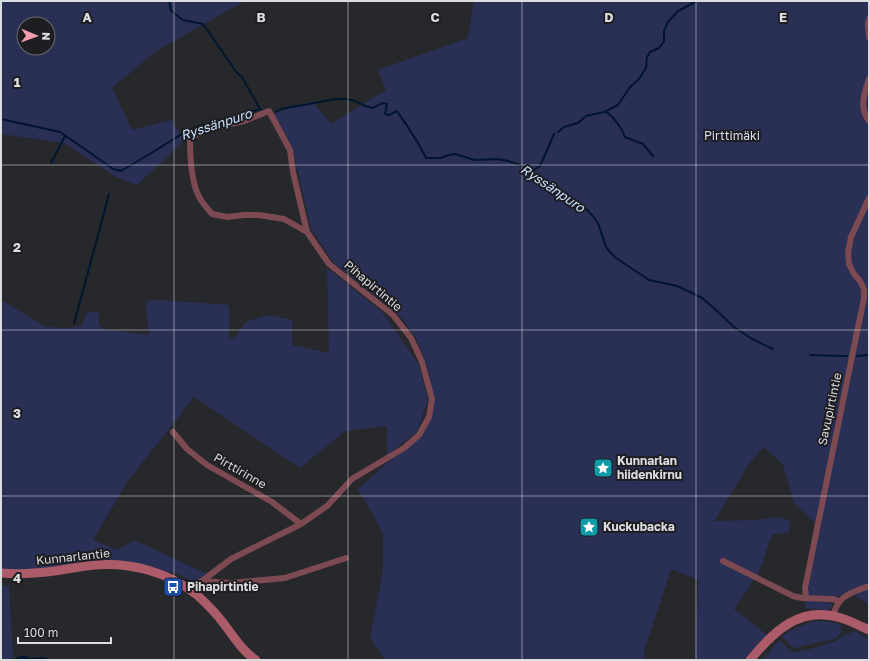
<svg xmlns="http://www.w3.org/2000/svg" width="870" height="661" font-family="'Golos Text',sans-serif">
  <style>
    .green { fill: #2a2f55; fill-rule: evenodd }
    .water { fill: #00162e }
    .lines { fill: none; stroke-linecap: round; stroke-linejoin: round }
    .stream { stroke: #00162e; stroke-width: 2 }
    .minor { stroke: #7d4a52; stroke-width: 6 }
    .secondary { stroke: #ac5b69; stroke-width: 9 }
    .grid { fill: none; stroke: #dbdcde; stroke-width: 1; stroke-opacity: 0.55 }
    .labels { text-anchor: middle; stroke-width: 4; stroke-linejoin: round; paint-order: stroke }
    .park-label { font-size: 12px; fill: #dadef1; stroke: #1e1e22 }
    .street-label { font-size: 12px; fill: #dbdcde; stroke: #1e1e22 }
    .poi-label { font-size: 12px; font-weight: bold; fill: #dbdcde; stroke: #1e1e22; text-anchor: start }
    .water-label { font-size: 13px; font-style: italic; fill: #c5e0fe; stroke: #1e1e22 }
    .grid-label { font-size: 13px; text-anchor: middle; font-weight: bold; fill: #dbdcde; stroke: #1e1e22; stroke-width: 4; stroke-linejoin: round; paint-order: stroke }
  </style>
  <rect width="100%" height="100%" fill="#27282c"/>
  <path class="green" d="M1,1H245L156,51L112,88L132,130L172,120L184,141L137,185L116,177L64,143L1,134ZM24,24H48V48H24Z
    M474,1H869V604L852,594H845L839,596L802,598L815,523L794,503L783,465L764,447L751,461L714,521L758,520L777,517L790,520L789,532L772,535L759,572L734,609L767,635L743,660H695L698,580L671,569L644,652L645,660H385L370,638L383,570V533L358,489L387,463L421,437L434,402L427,365L416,338L400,316L333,262L311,229L293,150L272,114L312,101L331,124L386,90L378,70L468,38Z
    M327,268L382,312L418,363L428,400L417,432L387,455V426L345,431L300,468L194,397L127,482L93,540L118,550L134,540L207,574L199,580L193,582L174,572L173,573L145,565L37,570H1V300L46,327L66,328L82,326L86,313L93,312L99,313V324L102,329L148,335L149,331L146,309L147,301L161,300L229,305V338L233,339L247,321L269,315L292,320V345L329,353Z
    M1,586H9L13,658L11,660H1Z
    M803,599L828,602L832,604V607L828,610H826L806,608Z
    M815,621C824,621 833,622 842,625L840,628L842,632L838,637L832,640L814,643L795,648H793L782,636C794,628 801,625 815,621Z
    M853,630L869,640V660H763L779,640L791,651L794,652C808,650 836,644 846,634L849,635Z"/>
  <path class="water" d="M21,656H26L30,658L43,657L51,660H11L13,658L14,659Z"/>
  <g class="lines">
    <path class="stream" d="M169,1L171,11L183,20L203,24L237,73L242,77L260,109
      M606,111C615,119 621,126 625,137L643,144L653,156
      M276,112L281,109L336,99H347L355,101L365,106L373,108L382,103L387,104L385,114L389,115L397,111C407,126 418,141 426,158H441L449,155L455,154L475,160L498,159L508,161L520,165L537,178L544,179L552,188L561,192L569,200L575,204L585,208L592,215L598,223L606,247L611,253L616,258L649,280L677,286L690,292L702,298L715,309L734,327L752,339L773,349
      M1,119L60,132L109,166L113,169L121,171L153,152L185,132L199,126L261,109
      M558,132L564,127L578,123L586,116L604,112L618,105L630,87L639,79L646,68L647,57L650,52L659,48L664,41V31L668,22L678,11L697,1H702
      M51,163L65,136
      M530,172L540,166L554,134
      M74,324L109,194
      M810,355L847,356
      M857,356L869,355"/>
    <path class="minor" d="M869,19L868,24L869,37
      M869,79C864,94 859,108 869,121
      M173,432L187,449L207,465L272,502L301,524
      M723,561L793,596L802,598L832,599L836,600L839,602
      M202,581L231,583L285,578L346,558
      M191,591L195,584L202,581L231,559L301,524L327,506L352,479L404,448L419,435L429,417L432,399L422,362L411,338L393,315L329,264L307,232L293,172L290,150L269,111L244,121L203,130L190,139C190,156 191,185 201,200C204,205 209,210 212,214L227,217L244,215H259L284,219L307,232
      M806,598L805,588L856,337L860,318L864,298V289L860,281L854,274L849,264L848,252L851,237L869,198
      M833,615C834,612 836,607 838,604C844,594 859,590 869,586"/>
    <path class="secondary" d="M1,573C12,574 23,574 34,573C55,572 74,567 95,565C131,562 168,572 197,595C207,604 216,613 224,624C234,637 242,651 256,660
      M750,660C774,631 800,605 841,618C851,621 860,626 869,630"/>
  </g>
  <path class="grid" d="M174,1V660M348,1V660M522,1V660M696,1V660M1,165H869M1,330H869M1,496H869"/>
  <defs>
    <symbol id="sight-square" viewBox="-11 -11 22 22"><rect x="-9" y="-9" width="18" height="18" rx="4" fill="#0f9aa8" stroke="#1e1e22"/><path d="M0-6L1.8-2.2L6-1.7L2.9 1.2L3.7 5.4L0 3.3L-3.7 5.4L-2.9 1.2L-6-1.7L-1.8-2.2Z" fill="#fff"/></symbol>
    <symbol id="bus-square" viewBox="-11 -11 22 22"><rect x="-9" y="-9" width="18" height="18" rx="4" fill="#1a4fb4" stroke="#1e1e22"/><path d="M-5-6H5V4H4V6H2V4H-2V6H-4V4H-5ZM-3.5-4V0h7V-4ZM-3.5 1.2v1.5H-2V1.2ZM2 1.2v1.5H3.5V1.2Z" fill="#fff"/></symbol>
  </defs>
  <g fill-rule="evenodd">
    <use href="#sight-square" x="592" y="457" width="22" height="22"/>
    <use href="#sight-square" x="578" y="516" width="22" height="22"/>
    <use href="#bus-square" x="162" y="576" width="22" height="22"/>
  </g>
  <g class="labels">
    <g class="park-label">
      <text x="732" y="140">Pirttimäki</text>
    </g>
    <g class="street-label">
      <text transform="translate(373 286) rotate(40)" y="4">Pihapirtintie</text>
      <text transform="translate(830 409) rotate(-78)" y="4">Savupirtintie</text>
      <text transform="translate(240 471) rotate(30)" y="4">Pirttirinne</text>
      <text transform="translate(73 557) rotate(-6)" y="4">Kunnarlantie</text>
    </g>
    <g class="poi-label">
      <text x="617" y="465">Kunnarlan<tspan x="617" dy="14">hiidenkirnu</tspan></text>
      <text x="603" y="531">Kuckubacka</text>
      <text x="187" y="591">Pihapirtintie</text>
    </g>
    <g class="water-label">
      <text transform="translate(216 124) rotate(-18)" y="5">Ryssänpuro</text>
      <text transform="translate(553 188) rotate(34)" y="5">Ryssänpuro</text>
    </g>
  </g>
  <g class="grid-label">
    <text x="87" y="22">A</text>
    <text x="261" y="22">B</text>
    <text x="435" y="22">C</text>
    <text x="609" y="22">D</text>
    <text x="783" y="22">E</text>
    <text x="17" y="87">1</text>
    <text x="17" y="252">2</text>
    <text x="17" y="418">3</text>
    <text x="17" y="583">4</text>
  </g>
  <rect width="870" height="661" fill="none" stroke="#dbdcde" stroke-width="4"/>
  <g transform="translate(36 36) rotate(92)"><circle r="19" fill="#1e1e22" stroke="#6a6a6d"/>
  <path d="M0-3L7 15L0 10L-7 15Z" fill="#f39aac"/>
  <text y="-6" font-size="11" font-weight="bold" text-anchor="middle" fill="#dbdcde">N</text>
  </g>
  <path d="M18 637v6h93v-6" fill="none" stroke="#dbdcde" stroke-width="2"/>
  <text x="24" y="637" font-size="12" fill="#dbdcde" stroke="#1e1e22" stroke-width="3" paint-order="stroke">100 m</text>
</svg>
